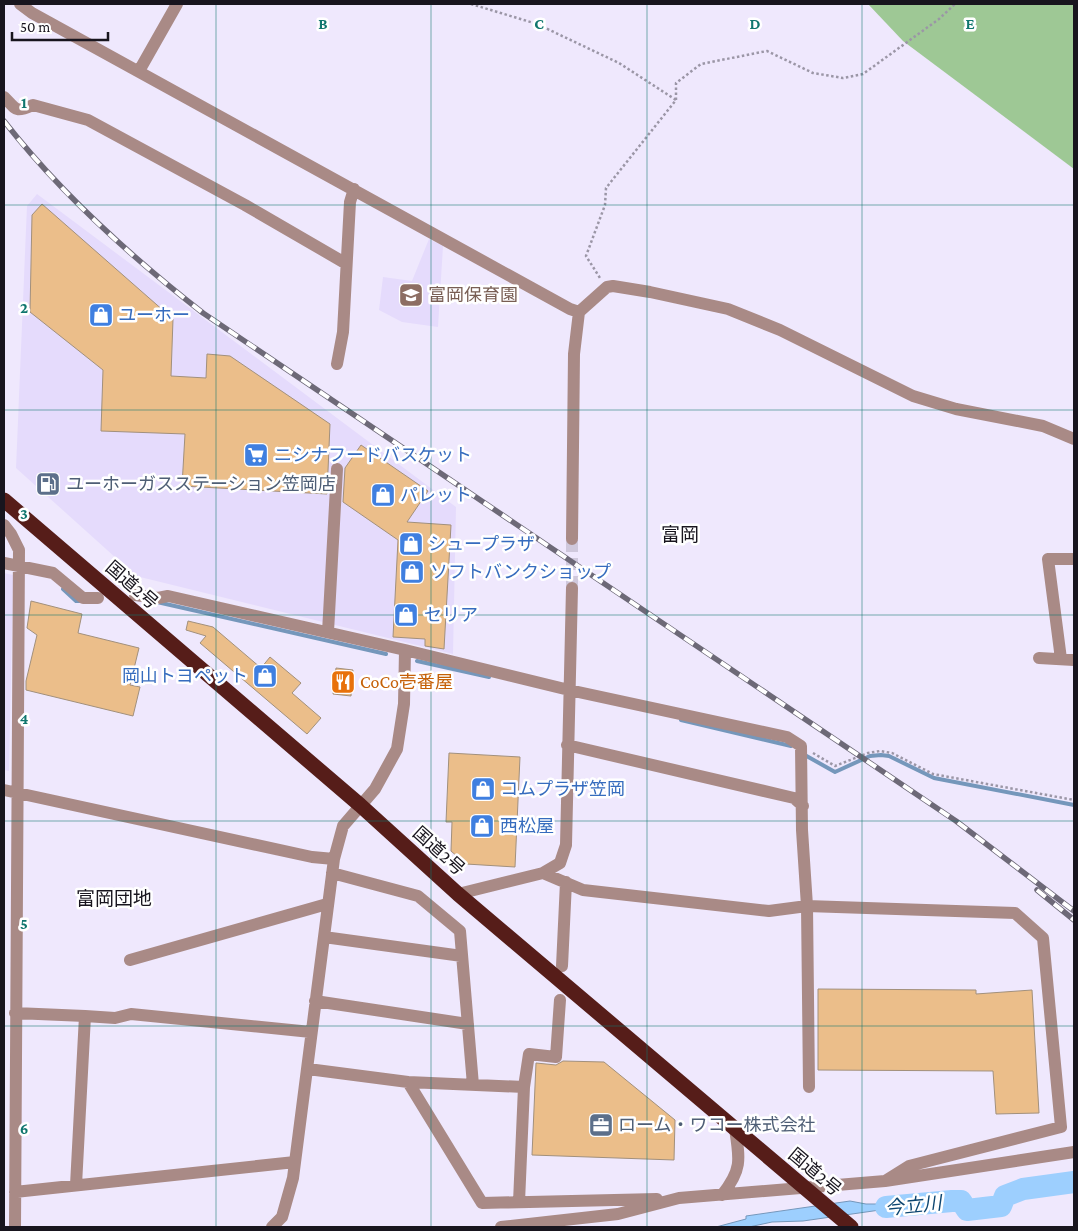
<svg xmlns="http://www.w3.org/2000/svg" width="1078" height="1231" font-family="'Crimson Pro','Noto Sans JP',serif">
  <style>
    .built { fill: #e5dbfc }
    .forest { fill: #9ec895 }
    .water { fill: #9dcffe; stroke: #7597bb }
    .lines { fill: none; stroke-linecap: round; stroke-linejoin: round }
    .stream { stroke: #7597bb; stroke-width: 4 }
    .river { stroke: #9dcffe; stroke-width: 22 }
    .building { fill: #ebbe8a; stroke: #a2907c }
    .minor-tunnel { stroke: #cfc8dc; stroke-width: 12; stroke-dasharray: 12 6; stroke-linecap: butt }
    .path { stroke: #9b96a6; stroke-width: 2.5; stroke-dasharray: 2.5 2.5; stroke-linecap: butt }
    .minor { stroke: #a98a86; stroke-width: 12 }
    .highway { stroke: #561d19; stroke-width: 15 }
    .rail-casing { stroke: #6d6977; stroke-width: 5.5 }
    .rail { stroke: #fff; stroke-width: 4; stroke-dasharray: 11; stroke-linecap: butt }
    .grid { fill: none; stroke: #0f766e; stroke-width: 1; stroke-opacity: 0.55 }
    .labels { text-anchor: middle; stroke-width: 5; stroke-linejoin: round; paint-order: stroke }
    .education-label { font-size: 18px; fill: #785e54; stroke: #fff; text-anchor: start }
    .shop-label { font-size: 18px; fill: #366cbe; stroke: #fff; text-anchor: start }
    .service-label { font-size: 18px; fill: #4e5e75; stroke: #fff; text-anchor: start }
    .street-label { font-size: 18px; fill: #18151e; stroke: #fff }
    .food-label { font-size: 18px; fill: #c56008; stroke: #fff; text-anchor: start }
    .neighbourhood-label { font-size: 19px; fill: #18151e; stroke: #fff }
    .water-label { font-size: 19px; font-style: italic; fill: #0d4671; stroke: #fff }
    .grid-label { font-size: 16px; text-anchor: middle; font-weight: bold; fill: #0f766e; stroke: #fff; stroke-width: 5; stroke-linejoin: round; paint-order: stroke }
  </style>
  <rect width="100%" height="100%" fill="#efe8fd"/>
  <path class="built" d="M37,194L456,507L453,654L136,576L16,468L27,206Z
    M429,239L443,246L438,327L402,322L379,310L383,277L412,281Z
    M4,573L13,575L9,771L4,770Z"/>
  <path class="forest" d="M868,4H1074V169L903,41Z"/>
  <path class="water" d="M850,1201L866,1204H918L907,1207V1209H887L803,1221L772,1222L749,1227H716L746,1219V1216Z"/>
  <g class="lines">
    <path class="stream" d="M63,589L76,601H82
      M157,602L386,654
      M417,661L489,677
      M681,720L791,746
      M803,754L835,772L870,756L881,755L889,756L934,778L1074,805"/>
    <path class="river" d="M886,1207L952,1201H961L967,1210L1001,1206L1005,1196L1023,1189L1074,1182"/>
  </g>
  <path class="building" d="M42,204L173,319L171,376L206,378L207,354L230,356L330,424L327,494L182,486L185,434L101,431L103,370L30,312L32,215Z
    M361,445L428,491L407,522L451,525L444,649L425,646V639L393,637L398,540L343,502L345,468Z
    M31,601L82,614L78,633L139,648L130,685L140,687L133,716L26,690V681L37,635L27,628Z
    M188,621L213,627L261,668L270,657L301,683L292,693L321,718L307,734L200,643L206,636L186,630Z
    M336,668L353,670L351,696L333,694Z
    M449,753L520,757L515,867L466,864L451,851L452,822H446Z
    M818,989L976,990V994L1032,990L1039,1113L996,1114L993,1071L818,1070Z
    M563,1061L604,1062L675,1120L674,1160L532,1155L536,1063L556,1065Z"/>
  <g class="lines">
    <path class="minor-tunnel" d="M572,588V539"/>
    <path class="path" d="M471,4L537,24L619,63L676,100L606,188L605,205L586,256L600,278
      M676,100V83L701,64L767,51L813,73L843,78L863,74L939,19L955,4
      M813,753L835,766L868,753L880,751L892,753L933,774L1074,800"/>
    <path class="minor" d="M20,4L32,13L570,309L579,312
      M139,71L177,4
      M4,97C17,110 15,113 33,105L88,120L245,205L345,263
      M579,312L607,287L613,286L650,292L728,309L780,330L913,396L956,409L1043,426L1074,439
      M337,364L343,332L350,202L354,189
      M4,525L11,534L19,550L15,1227
      M572,539L574,354L579,312
      M4,563L53,573L83,598H98
      M135,595L158,598L168,596L405,650L404,704L397,749L375,789L343,826L334,859L293,1178L282,1217L272,1227
      M328,632L337,469
      M405,650L569,690L787,737L801,746L802,830L807,906L809,1087
      M1039,658L1074,660
      M1061,659L1048,559H1074
      M567,745L794,798L803,806
      M4,790L312,857L334,859
      M332,873L418,896L460,931L473,1085
      M543,873L583,890L769,911L807,906L1015,913L1043,938L1061,1127L909,1166L885,1181
      M458,894L543,873L560,863L566,845L572,588
      M324,937L462,956
      M130,960L327,904
      M562,966L566,882
      M315,1001L468,1024
      M15,1013L85,1016
      M308,1069L408,1082L482,1203L657,1199
      M408,1082L524,1087L519,1202
      M524,1087L529,1054L556,1057L560,1000
      M76,1185L85,1016L115,1018L131,1014L311,1032
      M15,1192L295,1162
      M722,1195C742,1170 740,1160 735,1129
      M501,1227L618,1214L679,1198L885,1181L1074,1152"/>
    <path class="highway" d="M4,500L360,805L458,894L851,1227"/>
    <defs>
      <path id="rail" d="M4,121C61,194 130,256 203,313L956,821L1074,911
        M1037,890L1074,920"/>
    </defs>
    <use href="#rail" class="rail-casing"/>
    <use href="#rail" class="rail"/>
  </g>
  <path class="grid" d="M216,4V1227M431,4V1227M647,4V1227M862,4V1227M4,205H1074M4,410H1074M4,615H1074M4,821H1074M4,1026H1074"/>
  <defs>
    <symbol id="school-square" viewBox="-11 -11 22 22"><rect x="-9" y="-9" width="18" height="18" rx="4" fill="#8d6e63" stroke="#fff"/><path d="M0-5L7-2L0 1L-7-2ZM-4 1L0 2.5L4 1V4Q0 6-4 4Z" fill="#fff"/></symbol>
    <symbol id="shop-square" viewBox="-11 -11 22 22"><rect x="-9" y="-9" width="18" height="18" rx="4" fill="#3f7fe0" stroke="#fff"/><path d="M-5-2.5h2.3a2.7 3.5 0 0 1 5.4 0H5L5.5 6h-11ZM-1.5-2.5h3a1.5 2.3 0 0 0-3 0Z" fill="#fff"/></symbol>
    <symbol id="supermarket-square" viewBox="-11 -11 22 22"><rect x="-9" y="-9" width="18" height="18" rx="4" fill="#3f7fe0" stroke="#fff"/><path d="M-6-5.5h2.5l.6 2H6L4.5 2H-2.5L-4.4-4H-6ZM-1.5 3.2a1.3 1.3 0 1 0 .1 0ZM3 3.2a1.3 1.3 0 1 0 .1 0Z" fill="#fff"/></symbol>
    <symbol id="fuel-square" viewBox="-11 -11 22 22"><rect x="-9" y="-9" width="18" height="18" rx="4" fill="#5c6f8a" stroke="#fff"/><path d="M-5.5-6h7V0h2V4h1.3V-2.5L3-4.5l.8-.8L6-3V5H2.5V1h-1V6h-7ZM-4.2-4.7v3.2H.2V-4.7Z" fill="#fff"/></symbol>
    <symbol id="restaurant-square" viewBox="-11 -11 22 22"><rect x="-9" y="-9" width="18" height="18" rx="4" fill="#e8710a" stroke="#fff"/><path d="M-5-6h1v4h1v-4h1v4h1v-4h1v5L-1.5 .5V6h-2V.5L-5-1ZM5-6V6H3V1.5H1.5Q1.5-4 5-6Z" fill="#fff"/></symbol>
    <symbol id="office-square" viewBox="-11 -11 22 22"><rect x="-9" y="-9" width="18" height="18" rx="4" fill="#5c6f8a" stroke="#fff"/><path d="M-6-3h4V-5.5h4V-3h4V5H-6ZM-1-4.5V-3h2v-1.5ZM-6 0V1H6V0Z" fill="#fff"/></symbol>
  </defs>
  <g fill-rule="evenodd">
    <use href="#school-square" x="397" y="281" width="28" height="28"/>
    <use href="#shop-square" x="87" y="301" width="28" height="28"/>
    <use href="#supermarket-square" x="242" y="441" width="28" height="28"/>
    <use href="#fuel-square" x="34" y="470" width="28" height="28"/>
    <use href="#shop-square" x="369" y="481" width="28" height="28"/>
    <use href="#shop-square" x="397" y="530" width="28" height="28"/>
    <use href="#shop-square" x="398" y="558" width="28" height="28"/>
    <use href="#shop-square" x="392" y="601" width="28" height="28"/>
    <use href="#shop-square" x="251" y="662" width="28" height="28"/>
    <use href="#restaurant-square" x="329" y="668" width="28" height="28"/>
    <use href="#shop-square" x="469" y="775" width="28" height="28"/>
    <use href="#shop-square" x="468" y="812" width="28" height="28"/>
    <use href="#office-square" x="587" y="1111" width="28" height="28"/>
  </g>
  <g class="labels">
    <g class="education-label">
      <text x="428" y="301">富岡保育園</text>
    </g>
    <g class="shop-label">
      <text x="118" y="321">ユーホー</text>
      <text x="274" y="461">ニシナフードバスケット</text>
      <text x="400" y="501">パレット</text>
      <text x="428" y="550">シュープラザ</text>
      <text x="430" y="578">ソフトバンクショップ</text>
      <text x="424" y="621">セリア</text>
      <text x="248" y="682" text-anchor="end">岡山トヨペット</text>
      <text x="500" y="795">コムプラザ笠岡</text>
      <text x="500" y="832">西松屋</text>
    </g>
    <g class="service-label">
      <text x="66" y="490">ユーホーガスステーション笠岡店</text>
      <text x="618" y="1131">ローム・ワコー株式会社</text>
    </g>
    <g class="street-label">
      <text transform="translate(132 585) rotate(41)" y="6">国道2号</text>
      <text transform="translate(439 851) rotate(42)" y="6">国道2号</text>
      <text transform="translate(815 1172) rotate(40)" y="6">国道2号</text>
    </g>
    <g class="food-label">
      <text x="360" y="688">CoCo壱番屋</text>
    </g>
    <g class="neighbourhood-label">
      <text x="680" y="541">富岡</text>
      <text x="114" y="905">富岡団地</text>
    </g>
    <g class="water-label">
      <text transform="translate(913 1205) rotate(-6)" y="7">今立川</text>
    </g>
  </g>
  <g class="grid-label">
    <text x="323" y="29">B</text>
    <text x="539" y="29">C</text>
    <text x="755" y="29">D</text>
    <text x="970" y="29">E</text>
    <text x="24" y="108">1</text>
    <text x="24" y="313">2</text>
    <text x="24" y="519">3</text>
    <text x="24" y="724">4</text>
    <text x="24" y="929">5</text>
    <text x="24" y="1134">6</text>
  </g>
  <rect width="1078" height="1231" fill="none" stroke="#18151e" stroke-width="10"/>
  <path d="M12 32v8h96v-8" fill="none" stroke="#18151e" stroke-width="2.5"/>
  <text x="20" y="32" font-size="15" fill="#18151e" stroke="#ffffff" stroke-width="4" paint-order="stroke">50 m</text>
</svg>
